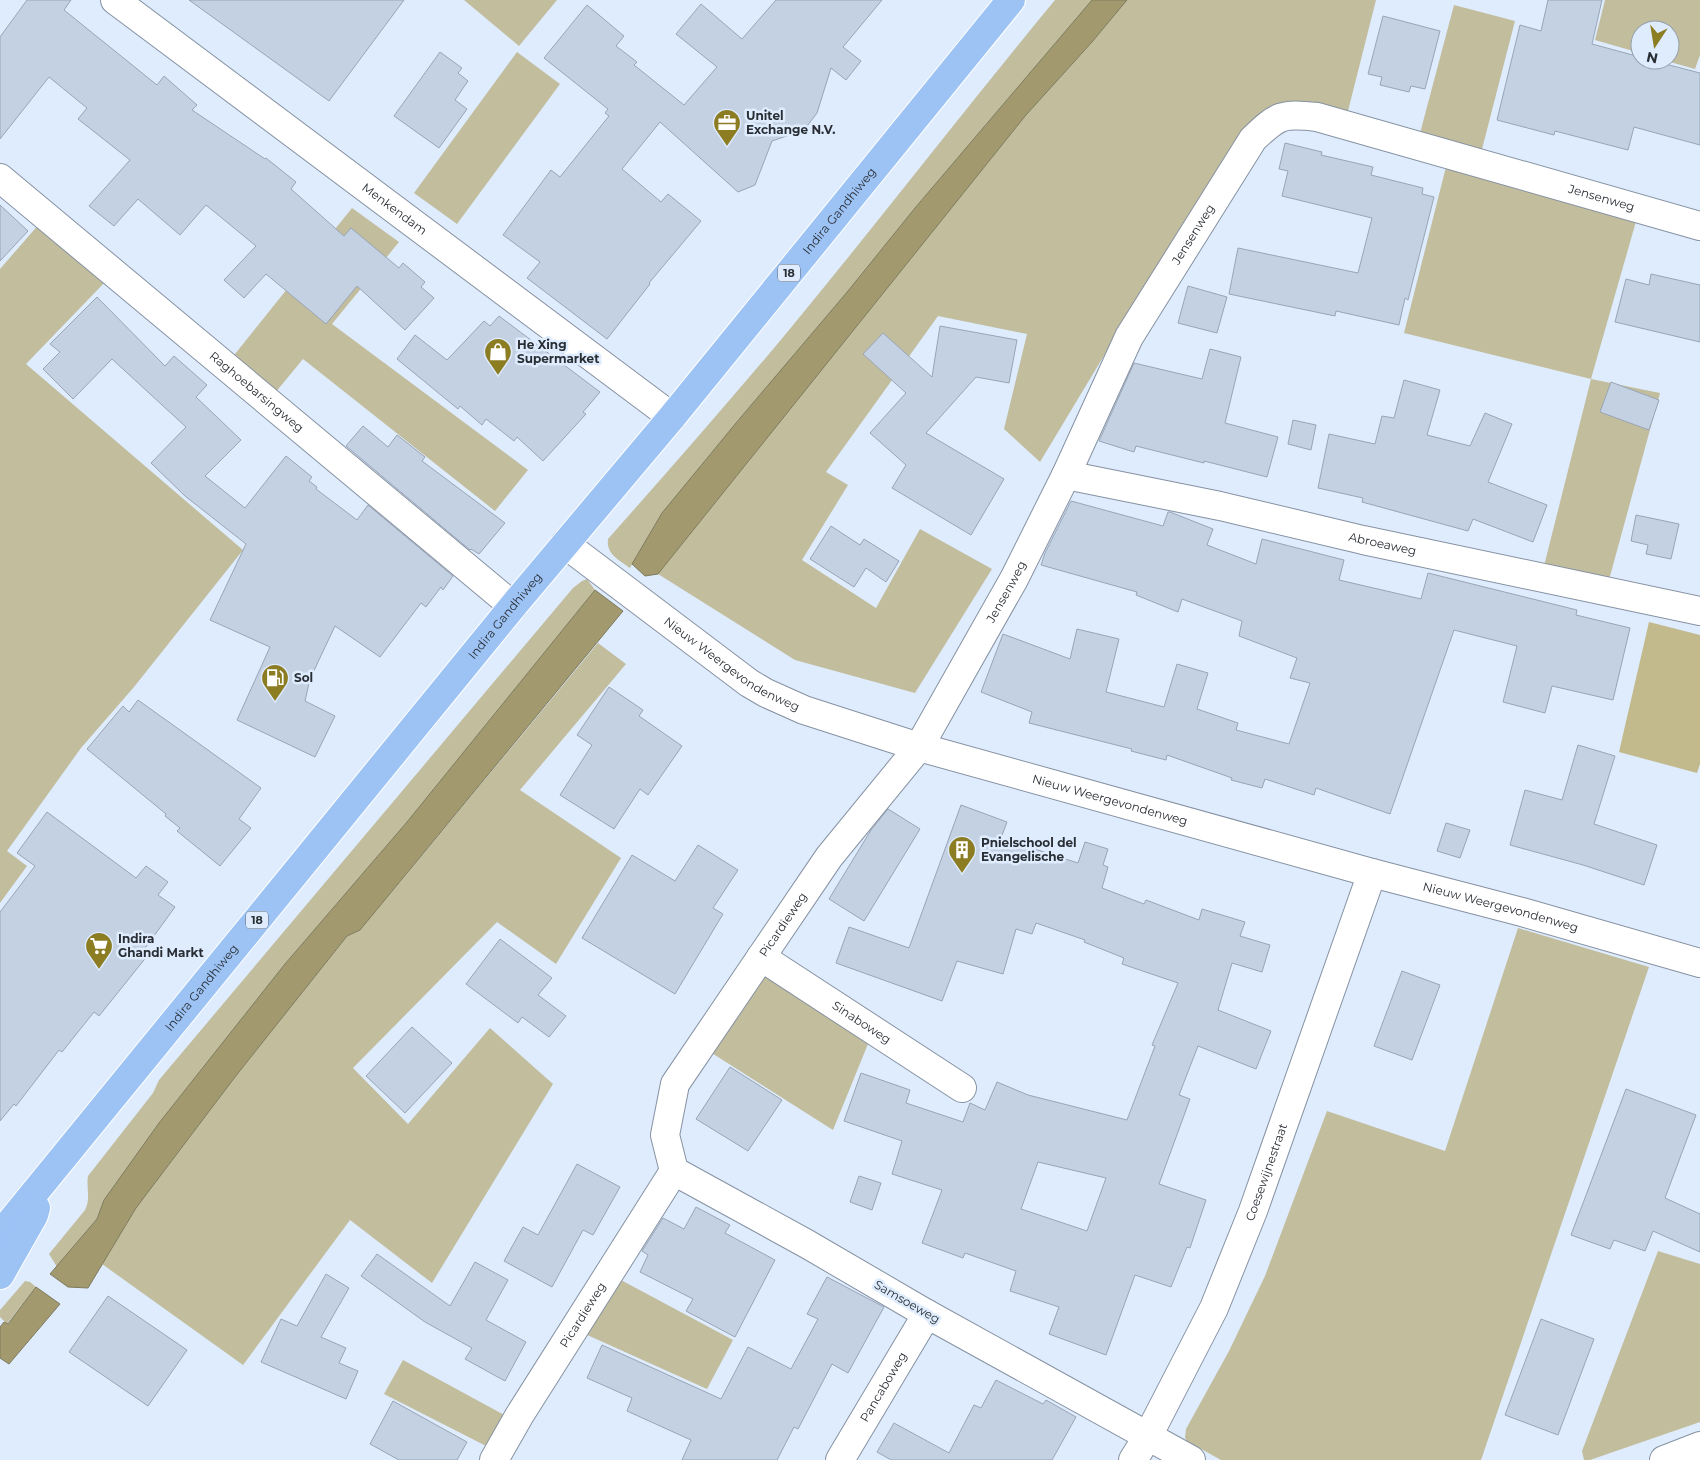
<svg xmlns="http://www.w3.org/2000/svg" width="1700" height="1460" font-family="Montserrat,sans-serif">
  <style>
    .green { fill: #c2bd9d }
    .forest { fill: #c2ba8d }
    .water { fill: #a29a6e; stroke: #7e7a5d }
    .building { fill: #c4d1e3; stroke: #99a5b6; fill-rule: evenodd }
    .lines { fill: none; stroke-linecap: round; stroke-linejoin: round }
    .street-casing { stroke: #8692a2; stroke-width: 30 }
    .secondary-casing { stroke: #8692a2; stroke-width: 30 }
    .primary-casing { stroke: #fff; stroke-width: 30 }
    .street { stroke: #fff; stroke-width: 28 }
    .secondary { stroke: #fff; stroke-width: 28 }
    .primary { stroke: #9dc3f5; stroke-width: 28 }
    .labels { text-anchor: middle; stroke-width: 5; stroke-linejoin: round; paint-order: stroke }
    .shield { fill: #deecfe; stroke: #5f6771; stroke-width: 1 }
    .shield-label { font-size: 11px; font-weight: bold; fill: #292e34 }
    .poi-label { font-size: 12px; font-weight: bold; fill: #292e34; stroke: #deecfe; text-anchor: start }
    .street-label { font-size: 12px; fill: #292e34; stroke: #deecfe }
  </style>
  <rect width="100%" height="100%" fill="#deecfe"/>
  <path class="green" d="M464,0H557L519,46Z
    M1055,0H1092L915,208L848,291L736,423L662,513L630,568C619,560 606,554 608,539C669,470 730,401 789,330C879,221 965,109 1055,0Z
    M1127,0H1376L1347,115L1288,105L1173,241L1040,462L1004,429L1027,334L938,316L826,472L848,485L802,560L876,608L920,529L992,569L915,693L795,660L658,574L1026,115L1092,42Z
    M1605,0H1700V55L1695,69L1663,60H1670V30H1640V53L1595,40Z
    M1454,5L1515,21L1481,153L1419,137Z
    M517,52L560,84L457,224L414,193Z
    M1447,163L1637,218L1591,379L1660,393L1609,580L1544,566L1591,379L1404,333Z
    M352,208L399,242L332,324L528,470L495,511L303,359L275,393L231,359Z
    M40,223L108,279L26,364L243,550L134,687L81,748L7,851L27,866L0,903V269Z
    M587,579L595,590L407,822L285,964L159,1123L104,1200L97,1219L57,1267L49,1254L85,1210C91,1199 86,1188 88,1176L153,1093L159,1080L573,588L582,581Z
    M598,643L626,664L520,790L621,858L556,964L497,922L353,1068L408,1124L490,1028L553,1084L432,1283L350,1220L243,1365L102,1264L136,1208L235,1077L347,936L360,930Z
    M1518,928L1649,967L1481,1460H1221L1187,1441L1185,1438L1186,1429L1229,1351L1265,1276L1327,1111L1445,1151Z
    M757,964L870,1039L833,1130L696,1043Z
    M1658,1251L1700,1264V1422L1590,1460H1584L1582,1451Z
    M606,1272L733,1340L707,1389L574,1329Z
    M25,1281L30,1282L36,1287L7,1324L0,1317V1310Z
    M403,1360L508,1417L490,1448L384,1394Z"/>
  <path class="forest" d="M1649,622L1700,635V764L1697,773L1619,752Z"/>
  <path class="water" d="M1092,0H1127L1092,42L1026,115L658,574L645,576L632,564L662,513L736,423L848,291L915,208Z
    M595,590L623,611L360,930L347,936L235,1077L136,1208L88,1288L68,1287L50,1274L97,1219L104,1200L159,1123L285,964L407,822Z
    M36,1287L60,1304L9,1364L0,1358V1327L4,1322L8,1324Z"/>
  <path class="building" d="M27,0H71L64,10L157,85L164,76L197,105L192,110L265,159L266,158L296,182L291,189L344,236L351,228L399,268L403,263L425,282L421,287L434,298L405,330L357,286L326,324L266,274L244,298L224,280L256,246L206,205L180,235L138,199L114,226L89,206L130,160L78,119L87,108L49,77L0,139V37Z
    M189,0H404L329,101Z
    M776,0H882L843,47L861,61L846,80L831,68L817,113L804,130L772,141L755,185L738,192L660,122L622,169L661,202L668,194L701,221L649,283L650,284L607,339L527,278L540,262L503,235L551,170L560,177L609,116L605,113L608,109L544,58L587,5L624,36L616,46L637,62L634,65L684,105L717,67L676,34L701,4L742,39Z
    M1548,0H1602L1592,44L1640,57V60H1650L1700,73V145L1634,127L1628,150L1555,131L1554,135L1497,120L1520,25L1541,31Z
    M1383,16L1440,31L1425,89L1411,86L1409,92L1380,85L1382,77L1368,74Z
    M440,52L462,68L458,73L468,81L455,100L467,109L439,148L394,116Z
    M1285,143L1322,152L1321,155L1373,167L1371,175L1423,188L1422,194L1434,197L1408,300L1405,298L1399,325L1336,311L1335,316L1229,294L1238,248L1358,273L1372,218L1282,196L1288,171L1279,169Z
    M0,205L28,231L0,261Z
    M1651,274L1700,285V342L1615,322L1626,279L1649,285Z
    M1188,286L1227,297L1217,333L1178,323Z
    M97,297L165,366L174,356L207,385L196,397L241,440L205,476L245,508L286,456L312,477L309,481L317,487L316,489L357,520L368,505L453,576L443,590L441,587L426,607L421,603L380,657L335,626L310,679L305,701L335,716L315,757L237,720L270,647L210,620L246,544L185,496L151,463L186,427L112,359L73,399L43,369L60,352L50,344Z
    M499,316L600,392L583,412L586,414L543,461L517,437L514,441L486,419L482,425L460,406L458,409L397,359L415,335L447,360L484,321L490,326Z
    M940,326L1017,340L1009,383L976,377L926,433L1004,479L971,535L892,488L906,465L870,433L906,393L863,354L883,333L932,377Z
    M1210,349L1241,357L1225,423L1278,437L1267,477L1204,461V463L1136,446L1134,452L1099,441L1134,363L1202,379Z
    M1404,380L1440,390L1427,435L1470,446L1485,413L1512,424L1488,482L1547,505L1533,542L1473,519L1468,531L1362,502L1363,498L1318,488L1329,434L1375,444L1382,416L1394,418Z
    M1611,382L1659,400L1649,430L1600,412Z
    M1293,420L1316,425L1311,450L1288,444Z
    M363,426L388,447L397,435L425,457L422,461L505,523L479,554L471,549L470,550L346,446Z
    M1071,501L1163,526L1168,512H1170L1213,529L1207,545L1256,564L1262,539L1344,560L1339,580L1421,599L1428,573L1577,610L1576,615L1630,628L1613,700L1552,686L1545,713L1503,702L1517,646L1454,630L1390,814L1316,788L1314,795L1265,779L1262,788L1231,780L1232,778L1167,755L1166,760L1131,751L1132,749L1029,723L1032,712L981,692L1003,634L1070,659L1077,629L1119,639L1106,692L1164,707L1177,664L1208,673L1197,709L1238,723L1236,730L1289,744L1310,683L1290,678L1297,658L1239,636L1242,621L1182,599L1178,612L1136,595L1137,592L1041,565L1045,553Z
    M1636,515L1679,524L1671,559L1646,554L1648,545L1631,541Z
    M831,526L860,545L864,539L899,561L886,582L866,568L854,587L810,559Z
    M609,687L643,710L639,716L682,746L648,795L640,789L614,829L560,795L592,745L577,735Z
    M138,700L261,788L239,819L251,828L220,866L177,831L180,828L165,816L166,814L87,749L123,706L129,712Z
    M1578,745L1615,756L1594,824L1657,845L1644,885L1583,865L1510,845L1525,790L1562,800Z
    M961,805L1007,822L1001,838L1078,863L1085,842L1108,849L1103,865L1108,867L1102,888L1144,904L1146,900L1199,920L1202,909L1245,922L1240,936L1270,945L1262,972L1232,963L1218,1010L1271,1031L1256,1069L1198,1046L1179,1095L1190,1099L1159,1184L1206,1200L1190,1248L1187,1247L1171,1287L1135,1275L1106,1355L1049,1334L1059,1307L1010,1291L1016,1271L965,1253L963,1258L922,1243L942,1190L892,1174L902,1141L844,1121L861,1073L910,1090L906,1103L963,1122L970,1103L985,1110L997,1082L1028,1095L1127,1120L1155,1046L1152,1045L1178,983L1122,964L1124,958L1084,942L1085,940L1036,923L1032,934L1016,929L1003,974L957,961L942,1001L836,963L849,927L909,948ZM1038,1162L1106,1178L1087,1231L1021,1209Z
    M888,809L920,829L864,921L829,899L871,830Z
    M47,812L136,878L146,866L168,882L158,895L175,907L143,951L148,955L99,1016L94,1012L62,1052L59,1050L16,1106L14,1104L0,1121V912L35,866L17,853Z
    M1446,823L1470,830L1460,858L1437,851Z
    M698,845L738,870L713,908L723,914L675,994L582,938L632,855L675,881Z
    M500,939L552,978L538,995L566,1016L549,1037L522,1017L518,1023L466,984Z
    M1402,971L1440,985L1412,1060L1374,1046Z
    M412,1027L452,1063L405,1113L366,1076Z
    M730,1067L782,1100L748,1151L696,1119Z
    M1626,1089L1696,1115L1665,1198L1700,1214V1252L1653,1231L1645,1251L1614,1240L1610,1249L1571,1235Z
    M577,1164L620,1187L593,1235L583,1230L552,1287L504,1261L523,1227L538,1235Z
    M859,1176L881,1183L872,1210L850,1202Z
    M696,1207L730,1225L725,1233L775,1260L735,1337L686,1311L693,1299L640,1272L648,1255L642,1251L663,1218L684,1229Z
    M377,1254L450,1306L475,1262L508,1280L486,1320L526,1342L505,1381L465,1359L472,1348L425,1322L361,1276Z
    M326,1274L349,1288L321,1337L346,1348L339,1363L358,1371L346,1399L261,1362L281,1319L297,1326Z
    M827,1277L884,1307L848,1373L832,1364L798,1429L794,1427L777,1460H682L691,1440L627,1411L632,1398L587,1378L602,1345L721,1399L748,1347L791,1369L818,1319L807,1314Z
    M108,1296L187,1350L148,1406L69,1352Z
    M1541,1319L1594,1339L1558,1435L1505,1415Z
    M996,1380L1043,1404L1046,1400L1076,1417L1052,1460H891L877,1452L894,1423L949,1453L974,1405L981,1408Z
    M393,1401L467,1442L457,1460H399L370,1444Z"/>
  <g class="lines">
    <defs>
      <g id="street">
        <path id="s1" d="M115,0L672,417"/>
        <path id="s2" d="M0,178L513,606"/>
        <path id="s3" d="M1066,475L1220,506L1363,540L1700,611"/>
        <path id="s4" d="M761,957L962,1088"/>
        <path id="s5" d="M494,1460L519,1416L674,1171"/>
        <path id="s6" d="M840,1460L927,1314"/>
        <path id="s7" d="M1191,1460L927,1314L807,1244L674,1171L665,1135L675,1084L829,857L919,747L1014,579L1066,475L1129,337L1253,139C1278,115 1282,113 1317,117L1700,226"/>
        <path d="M1664,1460L1700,1446"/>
      </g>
      <g id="secondary">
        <path id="s8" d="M565,544L749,683L766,693L804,710L919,747L1372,873L1522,912L1700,963"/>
        <path id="s9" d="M1133,1460L1148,1436L1214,1308L1253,1211L1372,873"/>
      </g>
      <g id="primary">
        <path id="s10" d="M0,1235L513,606L672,417L1011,0"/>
        <path d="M0,1275L34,1215L36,1208"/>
      </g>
    </defs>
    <use href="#street" class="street-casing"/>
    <use href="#secondary" class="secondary-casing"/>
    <use href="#primary" class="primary-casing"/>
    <use href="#street" class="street"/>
    <use href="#secondary" class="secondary"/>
    <use href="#primary" class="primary"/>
  </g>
  <defs>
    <symbol id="office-pin" viewBox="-11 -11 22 30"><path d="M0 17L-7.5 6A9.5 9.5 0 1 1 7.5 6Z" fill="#8c7d23" stroke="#deecfe"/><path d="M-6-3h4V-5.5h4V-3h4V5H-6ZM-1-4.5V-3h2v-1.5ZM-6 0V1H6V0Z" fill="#fff"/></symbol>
    <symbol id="shop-pin" viewBox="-11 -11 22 30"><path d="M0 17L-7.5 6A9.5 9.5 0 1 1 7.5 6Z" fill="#8c7d23" stroke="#deecfe"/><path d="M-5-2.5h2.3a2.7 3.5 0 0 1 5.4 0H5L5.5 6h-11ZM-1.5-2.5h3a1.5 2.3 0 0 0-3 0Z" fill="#fff"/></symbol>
    <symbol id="fuel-pin" viewBox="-11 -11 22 30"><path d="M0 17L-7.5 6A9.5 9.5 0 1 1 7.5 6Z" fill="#8c7d23" stroke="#deecfe"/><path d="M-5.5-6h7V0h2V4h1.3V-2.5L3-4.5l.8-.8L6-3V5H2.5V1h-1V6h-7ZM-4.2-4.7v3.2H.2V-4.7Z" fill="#fff"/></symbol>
    <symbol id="building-pin" viewBox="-11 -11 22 30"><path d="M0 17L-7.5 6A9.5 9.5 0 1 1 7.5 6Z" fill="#8c7d23" stroke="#deecfe"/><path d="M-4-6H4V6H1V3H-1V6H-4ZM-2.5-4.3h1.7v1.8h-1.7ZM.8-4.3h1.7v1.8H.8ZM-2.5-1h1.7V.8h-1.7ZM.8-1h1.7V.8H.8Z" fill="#fff"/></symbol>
    <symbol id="supermarket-pin" viewBox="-11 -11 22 30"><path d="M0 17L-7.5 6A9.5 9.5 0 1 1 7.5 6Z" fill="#8c7d23" stroke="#deecfe"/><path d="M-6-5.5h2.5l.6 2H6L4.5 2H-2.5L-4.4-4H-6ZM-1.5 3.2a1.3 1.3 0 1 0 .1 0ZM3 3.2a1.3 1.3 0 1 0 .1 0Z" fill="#fff"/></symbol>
  </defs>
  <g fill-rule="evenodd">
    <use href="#office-pin" x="711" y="107" width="32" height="43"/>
    <use href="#shop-pin" x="482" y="336" width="32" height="43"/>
    <use href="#fuel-pin" x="259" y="662" width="32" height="43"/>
    <use href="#building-pin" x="946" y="834" width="32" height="43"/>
    <use href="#supermarket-pin" x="83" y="930" width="32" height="43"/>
  </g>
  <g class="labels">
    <g class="shield">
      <rect x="778" y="264.5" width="22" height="17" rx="4"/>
      <rect x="246" y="911.5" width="22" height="17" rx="4"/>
    </g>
    <g class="shield-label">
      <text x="789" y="277">18</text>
      <text x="257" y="924">18</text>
    </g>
    <g class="poi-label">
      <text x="746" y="120">Unitel<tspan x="746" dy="14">Exchange N.V.</tspan></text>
      <text x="517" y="349">He Xing<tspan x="517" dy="14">Supermarket</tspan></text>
      <text x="294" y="682">Sol</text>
      <text x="981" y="847">Pnielschool del<tspan x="981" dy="14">Evangelische</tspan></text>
      <text x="118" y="943">Indira<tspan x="118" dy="14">Ghandi Markt</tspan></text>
    </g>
    <g class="street-label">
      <text dy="4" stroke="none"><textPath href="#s7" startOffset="2160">Jensenweg</textPath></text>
      <text dy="4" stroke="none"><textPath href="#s1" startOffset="349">Menkendam</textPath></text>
      <text dy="4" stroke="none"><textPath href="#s10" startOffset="1324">Indira Gandhiweg</textPath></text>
      <text dy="4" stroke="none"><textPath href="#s7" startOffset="1680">Jensenweg</textPath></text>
      <text dy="4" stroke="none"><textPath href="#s2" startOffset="334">Raghoebarsingweg</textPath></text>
      <text dy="4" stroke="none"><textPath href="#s3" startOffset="324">Abroeaweg</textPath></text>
      <text dy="4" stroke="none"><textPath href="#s7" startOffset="1276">Jensenweg</textPath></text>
      <text dy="4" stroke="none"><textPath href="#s10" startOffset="799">Indira Gandhiweg</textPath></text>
      <text dy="4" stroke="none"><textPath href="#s8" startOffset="206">Nieuw Weergevondenweg</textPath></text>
      <text dy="4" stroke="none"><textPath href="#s8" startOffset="611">Nieuw Weergevondenweg</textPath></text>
      <text dy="4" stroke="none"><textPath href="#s8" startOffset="1016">Nieuw Weergevondenweg</textPath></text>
      <text dy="4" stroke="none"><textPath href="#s7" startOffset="874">Picardieweg</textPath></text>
      <text dy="4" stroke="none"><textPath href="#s10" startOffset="319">Indira Gandhiweg</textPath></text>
      <text dy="4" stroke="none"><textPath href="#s4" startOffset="120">Sinaboweg</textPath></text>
      <text dy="4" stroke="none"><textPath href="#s9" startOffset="318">Coesewijnestraat</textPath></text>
      <text transform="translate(907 1302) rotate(30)" y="4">Samsoeweg</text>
      <text dy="4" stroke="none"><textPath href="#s5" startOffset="170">Picardieweg</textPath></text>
      <text dy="4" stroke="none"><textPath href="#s6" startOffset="85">Pancaboweg</textPath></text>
    </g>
  </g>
  <g transform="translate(1655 45) rotate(192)"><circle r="24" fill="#deecfe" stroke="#96a0ad"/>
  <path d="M0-4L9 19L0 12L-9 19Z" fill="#8c7d23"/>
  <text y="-8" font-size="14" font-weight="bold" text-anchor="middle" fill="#292e34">N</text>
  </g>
</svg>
